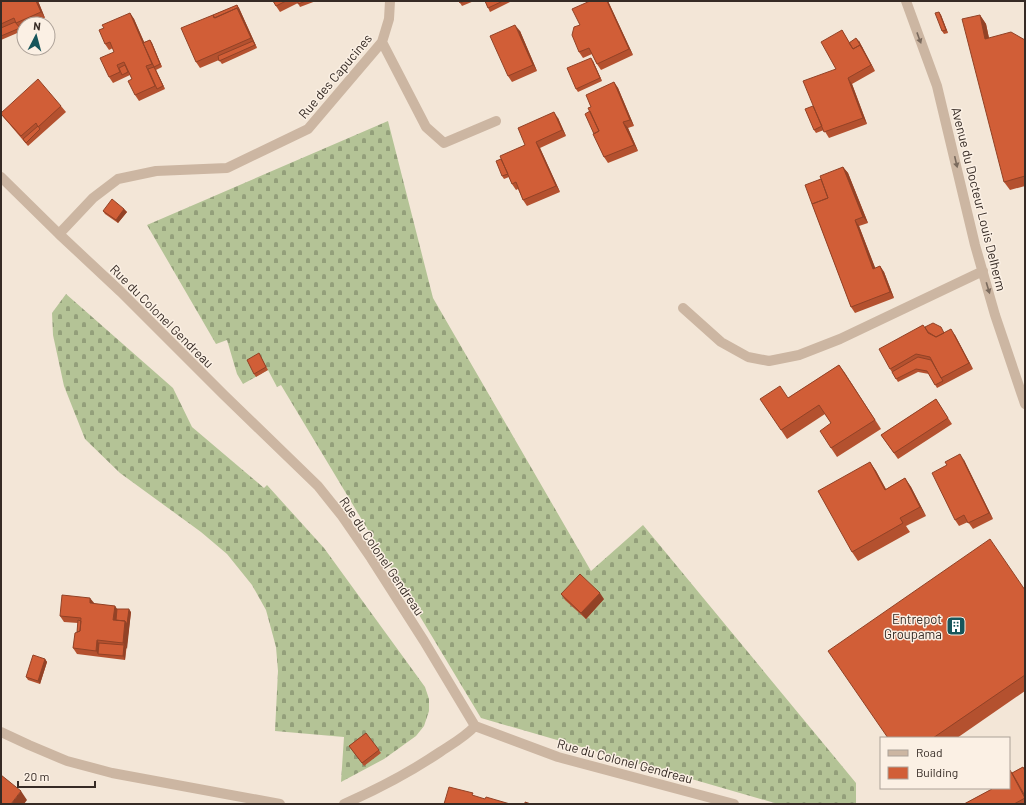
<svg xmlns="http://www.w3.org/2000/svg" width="1026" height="805" font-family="Barlow,sans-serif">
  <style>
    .cemetery { fill: url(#cemetery-stones) }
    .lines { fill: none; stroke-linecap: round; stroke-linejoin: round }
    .street { stroke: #ccb6a2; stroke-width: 10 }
    .wall { fill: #b4512f }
    .shaded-wall { fill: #924226 }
    .building { fill: #d15e37; stroke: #924226 }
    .oneway { fill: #7a6a5d }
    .labels { text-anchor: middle; stroke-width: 3; stroke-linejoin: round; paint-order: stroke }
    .street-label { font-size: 13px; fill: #362b25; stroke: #fbf0e4 }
    .poi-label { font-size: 13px; fill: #362b25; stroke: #fbf0e4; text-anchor: end }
  </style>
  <defs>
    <pattern id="cemetery-stones" width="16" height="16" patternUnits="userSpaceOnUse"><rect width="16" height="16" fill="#b4c396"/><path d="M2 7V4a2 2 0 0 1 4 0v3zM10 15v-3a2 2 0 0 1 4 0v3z" fill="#939f7a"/></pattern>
  </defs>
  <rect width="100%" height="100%" fill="#f3e6d7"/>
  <path class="cemetery" d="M388,121L433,298L591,571L643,525L856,783V804H823L820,803L819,804H778L481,718L281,385L277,387L268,370L243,384L237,374L227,340L216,344L147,225Z
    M66,294L173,388L192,427L264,488L267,485L324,548L425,687L429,699V711L424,726L416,736L384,759L341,782L344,737L275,731L278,671L276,647L266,610L252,585L227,554L201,532L120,473L85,439L64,386L53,335L52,313Z"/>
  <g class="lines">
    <path class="street" d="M906,1L937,86L975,245L995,315L1025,404
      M382,42L426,127L444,143L496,121
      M1,177L59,234L121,292L224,395L318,486L342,516L371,558L424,641L475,726L558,757L734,804
      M59,234L93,198L118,179L156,171L227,168L308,129L382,42L389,19L390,1
      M683,308L721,342L748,357L769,361L799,355L840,339L983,271
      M1,732L29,745L67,761L112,773L280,804
      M344,804C378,789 409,773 440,752C452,744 465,737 475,726"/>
  </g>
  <path class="wall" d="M1,1H38L45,18L31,24H24V27L20,29L22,31L1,40Z
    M273,1H316L300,7L298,3L280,12L276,6Z
    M459,1H474L462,6Z
    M485,1H510V2L490,12Z
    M608,1L633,55L601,70L597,64L592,54L583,58L579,52L580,25Z
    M237,5L239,8L257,48L222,64L219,60L200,68L196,62L213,15Z
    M939,12L941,15L948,33L944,34L942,31Z
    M130,13L134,19L144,42L150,40L152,43L162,67L156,70L165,89L139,101L135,95L132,79L130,75L113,83L109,77L114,52L113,48L109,50L105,44L104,28Z
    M980,15L986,24L989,38L1025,40V186L1010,190L1004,182Z
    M842,30L849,42L859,41L875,71L852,84L867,124L829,138L824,130L816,133L814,130L813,106L836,69Z
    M520,31L537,71L512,82L508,76Z
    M593,61L602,81L578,92L576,89Z
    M614,82L618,88L634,126L628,128L638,151L608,163L604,157L594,134L590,111L591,107Z
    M61,106L66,112L28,146L5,119L1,114Z
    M558,118L566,136L540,148L560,192L527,206L523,200L518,189L516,190L512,184L509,177L504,179L502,176L501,159L525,145Z
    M843,167L848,173L868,223L859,226L875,268L880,266L884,272L894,298L855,313L851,307L812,204L821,179Z
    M124,209L127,212L118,223L105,214L103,211Z
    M925,327L955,335L973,369L937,388L929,374L918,372L898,382L890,369Z
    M259,353L268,370L256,377L254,374Z
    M839,365L881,429L837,457L831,448V423L825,414L787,439L781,430L788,398Z
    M936,399L952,424L898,459L881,435Z
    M964,460L993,519L973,529L968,522L959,526L955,520Z
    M870,462L876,471L886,489L905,478L911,487L926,516L906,526L910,532L858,561L852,552Z
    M1025,589V691L957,738H888Z
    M561,594L604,599L586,619L565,600Z
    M94,604L115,606L117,609L131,612L125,660L77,654L73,648L77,632L78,623L64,622L60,616Z
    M45,659L47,662L40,684L28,680L26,677Z
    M366,733L381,753L364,766L349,746Z
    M1023,767L1025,770V804H964L992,789L1010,770L1012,773Z"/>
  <path class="shaded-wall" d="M36,1H38L45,18L41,12Z
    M607,1H608L633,55L629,49Z
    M237,5L239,8L257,48L251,38L237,8Z
    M939,12L941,15L948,33L946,30Z
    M130,13L134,19L155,67H154L156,70L165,89L163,86L154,67L152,64Z
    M980,15L986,24L991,48L985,39Z
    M515,25L520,31L537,71L533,65Z
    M856,38L859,41L875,71L871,65Z
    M150,40L152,43L162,67L160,64Z
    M591,58L593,61L602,81L600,78Z
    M848,78L852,84L867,124L863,118Z
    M614,82L618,88L634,126L630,120Z
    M554,112L558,118L566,136L562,130Z
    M623,122L628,128L638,151L634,145Z
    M536,142L540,148L560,192L556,186Z
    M843,167L848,173L868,223L863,217Z
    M124,209L127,212L118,223L116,220Z
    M855,220L859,226L878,275L873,269Z
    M880,266L884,272L894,298L890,292Z
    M951,329L955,335L973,369L969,363Z
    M839,365L845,373L881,429L875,420Z
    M960,454L964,460L993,519L989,513Z
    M870,462L876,471L891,499L885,490Z
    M905,478L911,487L926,516L920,507Z
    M600,593L604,599L586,619L581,613Z
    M90,598L95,604L90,603Z
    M115,606L119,612L118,623L113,620Z
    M129,609L131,612L127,649L123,643L125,621Z
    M97,640L101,646L98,654L96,651Z
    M124,645L126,648L125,660L123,656Z
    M45,659L47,662L40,684L38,681Z
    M21,791L27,800L24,804H11Z"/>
  <path class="building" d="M1,1H36L41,12L16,23L14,18L1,24Z
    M273,1H286L276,6Z
    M298,1H306L298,4Z
    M459,1H465L460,3Z
    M485,1H503L488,8Z
    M590,1H607L629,49L597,64L589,48L579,52L572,35L574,27L580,25L572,9Z
    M237,5L239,11L237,8L215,18L213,15Z
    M237,8L251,38L196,62L181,28L213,15L214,18Z
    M939,12L946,30L942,31L935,13Z
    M130,13L152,64L146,66L155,86L135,95L128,81L132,79L124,62L117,65L120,72L109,77L100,58L114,52L110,42L105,44L99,30L104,28L102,25Z
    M980,15L985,39L1011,32L1025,40V176L1004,182L962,19Z
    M15,22L20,28L1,36V28Z
    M515,25L533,65L508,76L490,36Z
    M842,30L853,49L860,45L871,65L848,78L863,118L824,132L803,81L836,69L821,42Z
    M856,38L862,48L860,45L853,49L849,43Z
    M150,40L160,64L154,67L163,86L157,89L148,69L154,67L143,43Z
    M253,41L255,45L219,61L218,56Z
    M591,58L600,78L576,89L567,68Z
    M125,65L128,72L122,75L119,68Z
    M38,79L61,106L38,127L36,123L21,136L1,114V113Z
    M614,82L630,120L623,122L634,145L604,157L593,134L599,131L588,108L591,107L586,95Z
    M813,106L822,126L814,130L805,109Z
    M590,111L599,131L594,134L585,114Z
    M554,112L562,130L536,142L556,186L523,200L516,182L512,184L500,156L525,145L518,128Z
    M38,126L40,129L26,143L23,139Z
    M501,159L508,174L502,176L496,161Z
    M843,167L863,217L855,220L873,269L880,266L890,292L851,307L812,204L828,198L820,176Z
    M821,179L828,198L812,204L805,185Z
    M112,199L124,209L116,220L103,211Z
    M933,323L941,327L944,333L936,337L928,333L925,327Z
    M923,325L928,332L936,337L951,329L969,363L941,378L930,357L916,354L890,369L879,349Z
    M259,353L266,367L254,374L247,360Z
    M918,357L931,360L943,381L935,385L927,371L916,369L896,379L892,372Z
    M839,365L875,420L831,448L820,431L831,423L819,405L781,430L760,399L780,386L788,398Z
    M936,399L948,418L894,453L881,435Z
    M960,454L989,513L968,523L964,515L955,520L932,473L947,465L945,462Z
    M870,462L885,490L905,478L920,507L900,518L903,523L852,552L818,491Z
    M990,539L1025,590V675L933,738H888L828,651Z
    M580,574L600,593L581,613L561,594Z
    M62,595L90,598V603L115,606L113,620L125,621L123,643L97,640L96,651L73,648L75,633L80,631L81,618L60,616Z
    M117,609H129L127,624L125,621L116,620Z
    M78,620L81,621L80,631L77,632Z
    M99,643L124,645L123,656L98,654Z
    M33,655L45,659L38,681L26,677Z
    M366,733L379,750L362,763L349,746Z
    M1023,767L1025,771V796L1012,773Z
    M1010,770L1025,798L1014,804H964L992,789V788H1009V771Z
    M1,775L21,791L11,804H1Z
    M449,787L473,793L472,795L485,799L486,797L510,804H444Z
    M525,802L531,804H525Z"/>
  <defs><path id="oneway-solid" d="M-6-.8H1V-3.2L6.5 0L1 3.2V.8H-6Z"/></defs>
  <g class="oneway">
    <use href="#oneway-solid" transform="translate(919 38) rotate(70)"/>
    <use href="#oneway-solid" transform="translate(956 162) rotate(77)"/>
    <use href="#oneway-solid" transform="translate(988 288) rotate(73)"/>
  </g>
  <defs>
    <symbol id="building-square" viewBox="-11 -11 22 22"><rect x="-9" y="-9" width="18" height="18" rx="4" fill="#17565b" stroke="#fbf0e4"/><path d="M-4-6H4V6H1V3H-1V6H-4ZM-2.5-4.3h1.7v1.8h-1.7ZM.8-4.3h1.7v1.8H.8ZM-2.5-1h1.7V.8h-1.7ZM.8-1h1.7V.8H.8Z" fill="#fff"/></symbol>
  </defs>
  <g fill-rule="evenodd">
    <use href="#building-square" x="945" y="615" width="22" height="22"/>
  </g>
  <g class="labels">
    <g class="street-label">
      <text transform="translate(335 76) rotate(-50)" y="5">Rue des Capucines</text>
      <text transform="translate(979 199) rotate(76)" y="5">Avenue du Docteur Louis Delherm</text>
      <text transform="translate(162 316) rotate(45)" y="5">Rue du Colonel Gendreau</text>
      <text transform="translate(382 556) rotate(56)" y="5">Rue du Colonel Gendreau</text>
      <text transform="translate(625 761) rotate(15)" y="5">Rue du Colonel Gendreau</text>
    </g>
    <g class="poi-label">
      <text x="942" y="624">Entrepot<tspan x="942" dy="15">Groupama</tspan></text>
    </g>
  </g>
  <rect width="1026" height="805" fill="none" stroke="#362b25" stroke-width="4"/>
  <rect x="880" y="737" width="130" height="52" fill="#fbf0e4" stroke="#aca198"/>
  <rect x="888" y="750" width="20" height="6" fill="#ccb6a2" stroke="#aca198"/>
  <text x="916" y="757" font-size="12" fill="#362b25">Road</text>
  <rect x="888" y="767" width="20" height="12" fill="#d15e37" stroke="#aca198"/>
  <text x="916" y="777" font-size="12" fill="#362b25">Building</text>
  <g transform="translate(36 36) rotate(6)"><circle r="19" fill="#fbf0e4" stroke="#aca198"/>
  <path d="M0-3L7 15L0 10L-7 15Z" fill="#17565b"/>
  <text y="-6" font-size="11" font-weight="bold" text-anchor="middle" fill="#362b25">N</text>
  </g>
  <path d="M18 781v6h77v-6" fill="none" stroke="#362b25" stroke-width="2"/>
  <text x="24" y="781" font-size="12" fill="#362b25" stroke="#fbf0e4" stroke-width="3" paint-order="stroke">20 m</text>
</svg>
